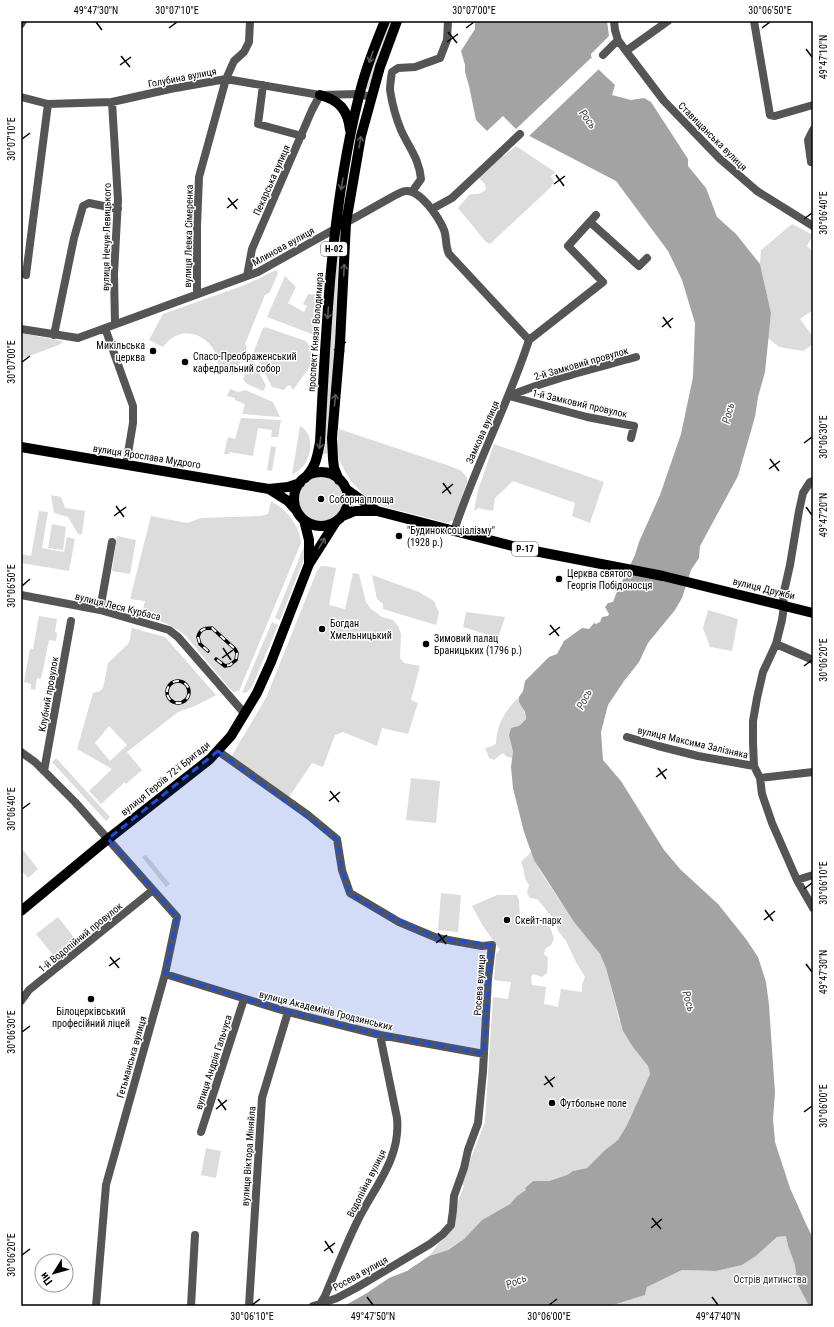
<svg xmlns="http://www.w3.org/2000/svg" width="834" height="1327" font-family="'Roboto Condensed',sans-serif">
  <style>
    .green { fill: #dcdcdc; fill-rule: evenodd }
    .water { fill: #a3a3a3 }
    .pier { fill: #fff }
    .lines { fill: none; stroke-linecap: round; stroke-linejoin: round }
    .minor { stroke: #555; stroke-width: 8 }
    .major { stroke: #000; stroke-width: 10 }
    .rail-casing { stroke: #000; stroke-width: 3.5 }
    .rail { stroke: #fff; stroke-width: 2; stroke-dasharray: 6; stroke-linecap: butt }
    .oneway { stroke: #595959 }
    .marked { fill: #1d4ed8; fill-opacity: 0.2; stroke: #1d4ed8; stroke-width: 3; stroke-dasharray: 8 5; stroke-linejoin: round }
    .ticks { fill: none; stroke: #000; stroke-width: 1.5 }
    .poi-dot { fill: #000; stroke: #fff; stroke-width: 1.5 }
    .labels { text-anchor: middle; stroke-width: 3; stroke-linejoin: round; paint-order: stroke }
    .shield { fill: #fff; stroke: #4c4c4c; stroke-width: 1 }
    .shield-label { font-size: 9px; font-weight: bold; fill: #000 }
    .street-label { font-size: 10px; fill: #000; stroke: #fff }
    .poi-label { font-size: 10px; fill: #000; stroke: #fff; text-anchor: start }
    .park-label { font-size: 10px; fill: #333; stroke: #fff }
    .water-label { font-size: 11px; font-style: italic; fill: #444; stroke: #fff }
    .neatline { fill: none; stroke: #000; stroke-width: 1.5 }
    .ticks-label { font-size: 10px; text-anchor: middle; fill: #000 }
  </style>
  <rect width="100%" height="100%" fill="#fff"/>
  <path class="green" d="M388,21H393L368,89L364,88Z
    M516,146L555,172L551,176L554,182L551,187L490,244L486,242L458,208L470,194H478L486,190L485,184L479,178L502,155L504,156Z
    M792,224L813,235L807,246L813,251V310L800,319L813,337V344L803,351L779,347L768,338L771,313L760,264L761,250Z
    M337,248H339L334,361L327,454H322Z
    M276,270L278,273L270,292L265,295L245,344L247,347L234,375L218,367C220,349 200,329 181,334C173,336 168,341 163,347L149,340L163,314L245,285Z
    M285,276L296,287L288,303L304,312L307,306L303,304L308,294L319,295L317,336L267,317Z
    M265,327L306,341L316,355L309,368L293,390L290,385L287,386L284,390L272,387L254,351L263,328Z
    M21,333L62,341L63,342L59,345L21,359Z
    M252,357L266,386L263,391L247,384L243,379Z
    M230,389L238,392L245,390L273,402L280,417L242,414L245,404L235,400V398L227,396Z
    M241,418L281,420L278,437H271L272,430L258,428L253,456L229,452V454H224L228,437L235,439Z
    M300,426C314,433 312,454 304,465C301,469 296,472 292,475Z
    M339,429L447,465L462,471L467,478V482L453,520L447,523L382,506L363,494L350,480L339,460L337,448Z
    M494,444L604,482L590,523L572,516L575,503L513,481L495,498L493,511L477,508V510H474L478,490Z
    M271,446L276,447L272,471L267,470Z
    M299 499a22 22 0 1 1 44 0a22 22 0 1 1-44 0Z
    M51,495L61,497L65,508L85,511L82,534H78L68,517L54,513Z
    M271,501C286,509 300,526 301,543L239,691L234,692L231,690L186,636C172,624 159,620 141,616L145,601L130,599L132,591L151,516L187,523L201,518L261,516L268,514Z
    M39,511L48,512L42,548L64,552L67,537L75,539L69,571L21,563V554L31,556Z
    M52,524L66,527L63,550L48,548Z
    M117,536L136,540L130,574L112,571Z
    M305,544L304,559L280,620L275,618Z
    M321,566H326L336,568L329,605L345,609L353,573L359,574L366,602L371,609L382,617L393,620L398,626L401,634L400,658L404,663L420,666L411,700L418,703L408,734L382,728L377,746L343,732L335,735L323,767L312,763L289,797L231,757L266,698L317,571Z
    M372,575L419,592L434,601L439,613L436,625L383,609V604L377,599Z
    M708,610L738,619L732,651L710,647L703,628Z
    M466,612L505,617L498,638L463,627Z
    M39,616L57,619L55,632L57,633L56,641L49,640L41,679L37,678L35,690L31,689V684L24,682L30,649H33Z
    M272,622L278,625L252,687L247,692L242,693Z
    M132,628L165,637L216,695L195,706L178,712L127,752L142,770L126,784L125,782L101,804L89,791L112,769L77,749L93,693L100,691L103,688L108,663L129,643ZM109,726L127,745L110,761L95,743Z
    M519,697C520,705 525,711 526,719L519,726L511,744L513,752V758L507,757L503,753L494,760L489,758L485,748L490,747L496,744C496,725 506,709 519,697Z
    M56,758L110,817L106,821L52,762Z
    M411,778L440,781L436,823L406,820Z
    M23,850L38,869L28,878L21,870V852Z
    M531,852L540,871L574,922L600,954L606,968L619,1019L648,1066L650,1074L627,1125L618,1140L605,1150L587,1168L573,1171L567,1175L549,1181H533L525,1188L527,1190L517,1196L510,1204L482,1220L464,1239L447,1250L429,1256L440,1242L448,1235L455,1225L457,1204L464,1186L461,1184L485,1122L493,997L508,999L511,982L494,980L496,953L500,950L483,926L472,906L497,895H517L519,900L520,919L550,927L554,939L551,945L545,949L544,954L548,958L547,973L542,977L533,974L531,977L532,985L546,987L544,1004L558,1007L561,989L582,992V985L585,977L576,962L566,941L559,932L553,918L537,899L530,898L527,893L529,885C522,876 526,872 521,862Z
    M146,855L170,884L166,887L142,857Z
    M441,893L461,895L458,932L438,930Z
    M58,917L79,944L58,961L36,934Z
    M206,1148L221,1151L216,1178L201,1175Z
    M786,1236L788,1246L795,1265L797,1283L809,1306H610L645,1295L647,1287L682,1270L716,1271L742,1265L756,1256L777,1237Z"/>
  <path class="water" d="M475,21H607L609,36L591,54C591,65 607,77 615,85L612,95L631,100L644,98L651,102L688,159V166L706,188L717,217L736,234L760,264L771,313L765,372L758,397L755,417L738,476L700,546L699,558L691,570L682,598L675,610L648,643L639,662L624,681L608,705L601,732L603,760L621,781L664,850L681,870L718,904L746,939L758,957L766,982L769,1005L775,1093L773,1119L775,1142L790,1188L806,1224L813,1238V1306H809L797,1283L795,1265L788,1246L786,1236L777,1237L756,1256L742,1265L716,1271L682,1270L647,1287L645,1295L610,1306H344L367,1293L389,1278L407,1271L429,1256L448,1250L464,1239L482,1220L510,1204L517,1196L526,1190L525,1188L533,1181H549L567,1175L573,1171L587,1168L605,1150L618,1140L627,1125L650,1074L648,1066L633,1047L623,1031L606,968L600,954L574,922L534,860L524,832L513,788L511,767L513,752L509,735L511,728L519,726L526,719L525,712L519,702V697L523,691L525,681L549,657L557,654L564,641L582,628L589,629L594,623L596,624L600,622L602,617L608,616L609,614L605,607L608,603L613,602L616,594L635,555L639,542L660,495L681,434L693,377L695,323L682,280L668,251L616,181L516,129L503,116L487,131L476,120L469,86L465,72V65L461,51L475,29Z"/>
  <path class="pier" d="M591,58L600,68L527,138L520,134L516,129Z"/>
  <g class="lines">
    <path class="minor" d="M614,21L615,30L618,40L626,51L664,101L719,158L757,191L813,226
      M754,21L770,115L775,116L813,105
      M21,24L23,21
      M626,51L668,21
      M603,55L618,40
      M263,85L258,124L302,136
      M21,97L48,104L112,102L170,89L226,79L320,95L359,94L371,97
      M112,102L118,200L114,274L115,324
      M811,162L808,140L813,130
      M412,192L421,179C419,158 409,148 401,130C396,118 392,103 390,90C390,85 391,78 392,72L398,68L415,67L440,58L447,40L448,21
      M432,209L452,198L520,134
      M590,222L639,266L647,258
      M26,275L48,104
      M247,276L252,249L312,110L320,95
      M197,294V226L199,177L226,79L234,61L244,52L249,42L250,21
      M105,328L133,406V423L126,465
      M21,329L78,338L258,272L392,197C396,195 402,191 406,191C421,190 439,218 444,230C447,238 445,246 449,254L529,340C508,405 475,466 454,531
      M54,335L74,238L83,206L89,203L118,209
      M529,340L603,282L568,246L596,215
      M509,396L587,417L634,426L631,438
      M509,396C550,379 593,369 636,357
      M813,481L810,482L803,493L799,511L790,565L783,596L784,606L782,620L776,644L763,672L757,698L753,721V743L754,766L760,778L762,794L772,823L797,880L813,908
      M21,595L100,610L169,630L178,637L245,714
      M100,610L112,542
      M776,644L813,660
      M627,737L658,746L698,756L754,766
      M218,751L308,815L337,839L342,870L350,893L399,922L437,938L482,946L492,945L488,979L483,1071L478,1123L468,1150L464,1168L454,1196L453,1210L451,1225L443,1234L430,1244L356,1288L337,1298L320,1304
      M21,752L35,762L75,802L177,917L165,974L106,1185L96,1306
      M44,771L71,621
      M760,778L813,772
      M797,880L813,875
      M165,974L288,1012L380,1035L484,1054
      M21,1001L29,990L153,890
      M201,1132L244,999
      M191,1306L195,1235
      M249,1306L262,1098L288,1012
      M313,1306L320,1304L325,1296C336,1270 346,1244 358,1220C375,1186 401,1158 397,1118L380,1035"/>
    <path class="major" d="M320,95C339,100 348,110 350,130
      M21,447L269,489L288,487L300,483
      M294 499a27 27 0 1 1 54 0a27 27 0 1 1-54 0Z
      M305,478C316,466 317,458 320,442C326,326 331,209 359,96C365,70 375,45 385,21
      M339,480L334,468L333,459L332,438L340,343L346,223L361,136L380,67L397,21
      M269,489L288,501L296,510
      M346,489L377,511
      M343,516L355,511H377L524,549L663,576L813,613
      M304,520L309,540V564
      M21,911L108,839L210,759L231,736L257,693L271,662L309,564L335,523"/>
    <defs>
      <path id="rail" d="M208,651L200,644L198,637C200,629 204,628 212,628L235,649L237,653L236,660L230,665L225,666L216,659
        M167 692a11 11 0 1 1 22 0a11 11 0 1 1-22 0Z"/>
    </defs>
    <use href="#rail" class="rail-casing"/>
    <use href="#rail" class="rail"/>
  </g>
  <defs><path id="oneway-shaft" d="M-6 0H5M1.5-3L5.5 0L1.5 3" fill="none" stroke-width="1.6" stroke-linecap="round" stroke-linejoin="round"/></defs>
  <g class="oneway">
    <use href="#oneway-shaft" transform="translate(371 57) rotate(109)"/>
    <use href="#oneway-shaft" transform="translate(360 142) rotate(-80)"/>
    <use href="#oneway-shaft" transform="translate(342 184) rotate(100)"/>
    <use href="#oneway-shaft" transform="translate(344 270) rotate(-87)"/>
    <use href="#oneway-shaft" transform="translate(328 313) rotate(94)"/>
    <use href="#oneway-shaft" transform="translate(335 400) rotate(-85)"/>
    <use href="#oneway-shaft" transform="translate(320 443) rotate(97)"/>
    <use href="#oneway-shaft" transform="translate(322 543) rotate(-58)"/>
  </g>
  <path class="marked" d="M218,751L337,839L342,870L350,893L370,906L437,938L492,945L484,1054L380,1035L288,1012L165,974L177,917L108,839Z"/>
  <path class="ticks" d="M96,22L102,30M169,28L177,22M466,28L474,22M762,28L770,22M448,32L457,43M447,42L458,34M806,49L812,57M121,56L130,67M120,65L131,57M22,139L30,133M556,175L564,186M554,184L565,176M228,198L237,209M227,208L238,199M804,219L812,213M663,317L671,328M662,327L673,318M336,340L344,352M334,350L346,342M22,362L30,356M804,443L812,437M770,459L779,471M769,469L780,461M443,483L451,494M442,493L453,484M116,506L124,517M806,507L812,515M114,516L126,507M22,586L30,579M550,625L559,636M549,635L560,627M223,648L231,660M222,658L233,650M804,666L812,660M658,768L666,779M656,777L667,769M330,791L339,802M329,801L340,792M22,809L30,803M804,889L812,883M765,910L773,921M764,920L775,911M438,933L446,944M436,943L447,935M110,957L119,968M806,964L812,972M109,966L120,958M22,1032L30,1026M545,1076L553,1087M544,1085L555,1077M218,1099L226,1110M216,1109L227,1100M804,1112L812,1106M652,1218L661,1229M651,1228L662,1219M325,1241L333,1253M324,1251L335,1243M22,1255L30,1249M367,1297L373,1305M712,1297L718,1305M252,1305L260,1299M549,1305L557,1299"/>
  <g class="poi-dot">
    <circle cx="153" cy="351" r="4"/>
    <circle cx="185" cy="362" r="4"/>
    <circle cx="321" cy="499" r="4"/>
    <circle cx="399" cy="536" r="4"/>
    <circle cx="559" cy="579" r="4"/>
    <circle cx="322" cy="629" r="4"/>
    <circle cx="426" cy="644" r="4"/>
    <circle cx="507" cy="920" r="4"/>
    <circle cx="91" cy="999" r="4"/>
    <circle cx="552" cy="1103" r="4"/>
  </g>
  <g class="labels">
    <g class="shield">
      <rect x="321" y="242" width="26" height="14" rx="3"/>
      <rect x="512" y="542" width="26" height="14" rx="3"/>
    </g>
    <g class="shield-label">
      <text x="334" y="252">Н-02</text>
      <text x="525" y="552">Р-17</text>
    </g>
    <g class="street-label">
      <text transform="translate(182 77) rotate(-11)" y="4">Голубина вулиця</text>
      <text transform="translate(713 136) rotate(45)" y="4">Ставищанська вулиця</text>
      <text transform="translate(271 180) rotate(-66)" y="4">Пекарська вулиця</text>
      <text transform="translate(188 236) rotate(-89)" y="4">вулиця Левка Сімеренка</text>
      <text transform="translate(106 237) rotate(-89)" y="4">вулиця Нечуя-Левицького</text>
      <text transform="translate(283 246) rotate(-29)" y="4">Млинова вулиця</text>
      <text transform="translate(315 332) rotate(-86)" y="4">проспект Князя Володимира</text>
      <text transform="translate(581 363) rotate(-16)" y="4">2-й Замковий провулок</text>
      <text transform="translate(580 403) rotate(13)" y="4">1-й Замковий провулок</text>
      <text transform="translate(482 432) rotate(-66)" y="4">Замкова вулиця</text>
      <text transform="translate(147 456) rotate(9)" y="4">вулиця Ярослава Мудрого</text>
      <text transform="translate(764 588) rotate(14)" y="4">вулиця Дружби</text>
      <text transform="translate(118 606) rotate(14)" y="4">вулиця Леся Курбаса</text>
      <text transform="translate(48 694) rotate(-80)" y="4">Клубний провулок</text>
      <text transform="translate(693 742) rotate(13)" y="4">вулиця Максима Залізняка</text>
      <text transform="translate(165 778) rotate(-39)" y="4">вулиця Героїв 72-ї Бригади</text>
      <text transform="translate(80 937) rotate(-39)" y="4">1-й Водопійний провулок</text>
      <text transform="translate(479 985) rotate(-86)" y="4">Росева вулиця</text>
      <text transform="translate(326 1010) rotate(14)" y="4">вулиця Академіків Гродзинських</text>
      <text transform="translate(131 1057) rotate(-74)" y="4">Гетьманська вулиця</text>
      <text transform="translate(213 1062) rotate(-72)" y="4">вулиця Андрія Гальчуса</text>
      <text transform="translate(248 1156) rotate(-86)" y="4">вулиця Віктора Міняйла</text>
      <text transform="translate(366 1183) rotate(-63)" y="4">Водопійна вулиця</text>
      <text transform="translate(360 1273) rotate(-29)" y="4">Росева вулиця</text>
    </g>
    <g class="poi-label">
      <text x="145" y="349" text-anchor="end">Микільська<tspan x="145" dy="12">церква</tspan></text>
      <text x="193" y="360">Спасо-Преображенський<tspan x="193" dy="12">кафедральний собор</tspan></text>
      <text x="329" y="503">Соборна площа</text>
      <text x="407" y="534">"Будинок соціалізму"<tspan x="407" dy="12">(1928 р.)</tspan></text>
      <text x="567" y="577">Церква святого<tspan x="567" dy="12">Георгія Побідоносця</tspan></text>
      <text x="330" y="627">Богдан<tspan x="330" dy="12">Хмельницький</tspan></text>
      <text x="434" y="642">Зимовий палац<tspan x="434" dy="12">Браницьких (1796 р.)</tspan></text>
      <text x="515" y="924">Скейт-парк</text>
      <text x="91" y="1015" text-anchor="middle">Білоцерківський<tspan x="91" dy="12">професійний ліцей</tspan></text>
      <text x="560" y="1107">Футбольне поле</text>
    </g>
    <g class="park-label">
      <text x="770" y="1283">Острів дитинства</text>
    </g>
    <g class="water-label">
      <text transform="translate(588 119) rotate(53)" y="4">Рось</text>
      <text transform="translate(728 413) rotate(-76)" y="4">Рось</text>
      <text transform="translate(584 699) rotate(-63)" y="4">Рось</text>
      <text transform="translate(689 1001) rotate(74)" y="4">Рось</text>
      <text transform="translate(516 1281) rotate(-23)" y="4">Рось</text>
    </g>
  </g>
  <rect width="834" height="1327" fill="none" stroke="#ffffff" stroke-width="44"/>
  <g transform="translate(54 1273) rotate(233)"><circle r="19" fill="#ffffff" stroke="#999999"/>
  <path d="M0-3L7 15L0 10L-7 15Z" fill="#000000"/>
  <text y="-6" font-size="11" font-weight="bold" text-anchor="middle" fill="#000000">Пн</text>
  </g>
  <rect x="22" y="22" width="790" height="1283" class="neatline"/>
  <g class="ticks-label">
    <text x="96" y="14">49°47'30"N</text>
    <text x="177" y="14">30°07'10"E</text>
    <text x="474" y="14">30°07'00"E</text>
    <text x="770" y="14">30°06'50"E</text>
    <text transform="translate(823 57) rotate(-90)" y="4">49°47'10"N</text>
    <text transform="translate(11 139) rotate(-90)" y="4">30°07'10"E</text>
    <text transform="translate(823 213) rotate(-90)" y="4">30°06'40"E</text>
    <text transform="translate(11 362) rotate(-90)" y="4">30°07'00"E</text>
    <text transform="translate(823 437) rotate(-90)" y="4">30°06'30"E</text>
    <text transform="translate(823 515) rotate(-90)" y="4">49°47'20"N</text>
    <text transform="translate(11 586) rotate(-90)" y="4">30°06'50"E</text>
    <text transform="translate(823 660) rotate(-90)" y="4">30°06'20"E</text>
    <text transform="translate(11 809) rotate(-90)" y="4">30°06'40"E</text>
    <text transform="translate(823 883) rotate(-90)" y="4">30°06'10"E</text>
    <text transform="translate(823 972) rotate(-90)" y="4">49°47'30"N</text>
    <text transform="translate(11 1032) rotate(-90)" y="4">30°06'30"E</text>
    <text transform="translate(823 1106) rotate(-90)" y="4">30°06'00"E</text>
    <text transform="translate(11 1255) rotate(-90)" y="4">30°06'20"E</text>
    <text x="252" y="1320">30°06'10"E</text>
    <text x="373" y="1320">49°47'50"N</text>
    <text x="549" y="1320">30°06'00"E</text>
    <text x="718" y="1320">49°47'40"N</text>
  </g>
</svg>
